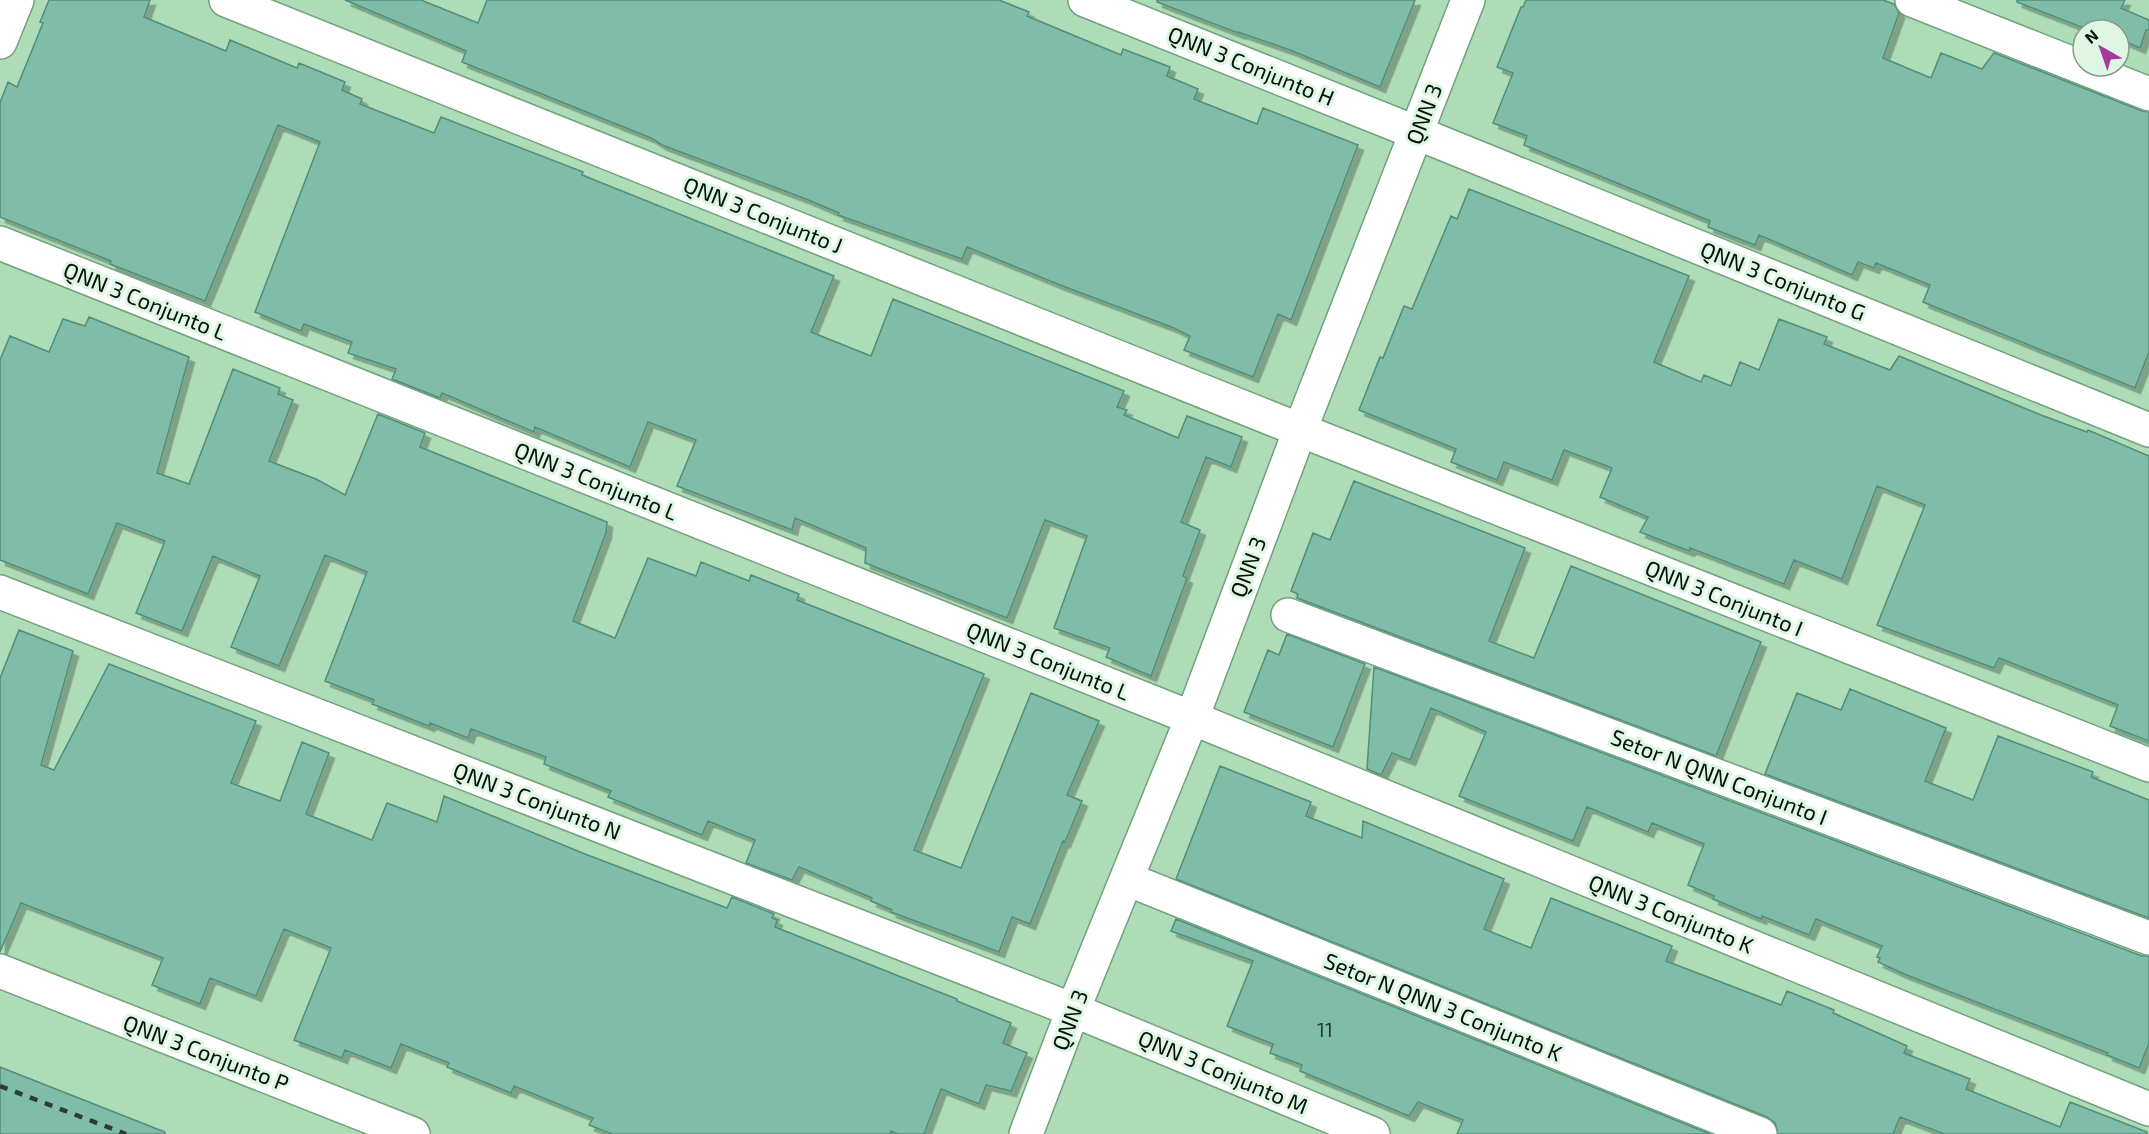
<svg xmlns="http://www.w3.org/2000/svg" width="2149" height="1134" font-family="'Exo 2',sans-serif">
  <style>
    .building { fill: #7fbda8; stroke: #518e7b; stroke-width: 1.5; filter: url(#shadow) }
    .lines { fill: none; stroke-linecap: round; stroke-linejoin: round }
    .minor-casing { stroke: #73a17e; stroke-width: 36 }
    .minor { stroke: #fff; stroke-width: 33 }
    .rail { stroke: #29402f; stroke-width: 4.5; stroke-dasharray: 8 8; stroke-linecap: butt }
    .labels { text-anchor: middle; stroke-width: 6; stroke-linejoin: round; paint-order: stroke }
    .number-label { font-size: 20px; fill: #223e2f }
    .street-label { font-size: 22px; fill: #031307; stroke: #def6e3 }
  </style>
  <defs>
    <filter id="shadow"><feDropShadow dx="5.5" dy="5.5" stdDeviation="0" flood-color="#0004"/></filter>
  </defs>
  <rect width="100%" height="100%" fill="#addcb7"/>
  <path class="building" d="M49,0H150L144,17L226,51L230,40L297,68L299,63L345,82L342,90L362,99L360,104L434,133L441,117L583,172L582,175L834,276L811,332L871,356L893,299L1124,391L1117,407L1127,410L1124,415L1178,438L1187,416L1242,437L1231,467L1206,457L1181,522L1200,530L1183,576L1187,578L1151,676L1106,657L1110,648L1054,628L1087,536L1045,520L1007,618L865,563L866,548L795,518L792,530L677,486L696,440L648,422L630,467L535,427L534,432L442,393L440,398L392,379L396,369L348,353L352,342L304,324L301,331L255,312L320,142L278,125L205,301L110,264L111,261L0,217V103L8,82L17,87L43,23L40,22Z
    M345,0H421L478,23L487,0H999L1029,12L1027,16L1121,55L1123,49L1170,67L1167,76L1198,89L1194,99L1257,124L1263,108L1358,145L1291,320L1278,314L1253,377L1184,350L1190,336L1174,328L1060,285L967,247L962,259L838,215L839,213L806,199L662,145L651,138L462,62L466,51Z
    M1157,0H1415L1380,87L1290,50L1238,32V33L1157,2Z
    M1526,0H1883L1894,4L1899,13L1883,58L1931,78L1941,53L1982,69L1994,53L2142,111L2149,112V352L2135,388L1923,302L1930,285L1876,263L1874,268L1858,262L1852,275L1759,235L1755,245L1708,227L1710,221L1524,145L1527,136L1493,123L1513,73L1497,67L1521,7H1523Z
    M2017,0H2125L2121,8L2149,20V30H2146L2140,48L2119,39V30H2089L2017,2Z
    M1469,189L1689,276L1654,362L1701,382L1704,375L1731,386L1740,362L1759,370L1779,319L1827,337L1824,344L1890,370L1899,356L2041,415L2087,432L2088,430L2149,456V741L2110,726L2118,705L1999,658L1994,668L1877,625L1925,505L1877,486L1842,579L1794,560L1784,584L1690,548L1689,551L1640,532L1648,517L1600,497L1612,468L1564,450L1552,480L1504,462L1497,480L1451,462L1456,449L1359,410L1380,357L1383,358L1404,306L1412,309L1451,216L1457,219Z
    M89,317L189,357L157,473L189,484L233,369L280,388L278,394L293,400L269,461L316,479L345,495L378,414L425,433L420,447L607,522L606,533L573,621L615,638L648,558L696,576L701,562L749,581L751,575L799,594L797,600L984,674L914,850L961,868L1031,693L1099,721L1067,795L1082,801L1065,842L1063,841L1030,924L1012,917L999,952L891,912L892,910L871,901L872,898L799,867L792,880L746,863L755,840L708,821L702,835L608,797L611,791L544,764L546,757L471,729L468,738L430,723L429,726L372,704L374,700L325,681L367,572L325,555L279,666L231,647L260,576L213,556L182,631L136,613L165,541L117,523L88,594L0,560V360L10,336L49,352L63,319L85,326Z
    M1354,481L1525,548L1489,641L1534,658L1571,566L1761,642L1716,756L1297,598L1298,594L1291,591L1313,533L1330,540Z
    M19,630L73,651L41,765L54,770L109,664L256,721L231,783L280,801L302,742L329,753L306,814L372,840L387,803L437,822L444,796L585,854L727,908L732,897L774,914L772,918L777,920L775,927L957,999V1001L1011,1023L1003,1043L1027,1053L1011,1091L986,1085L979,1104L941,1089L924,1134H898L891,1131L890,1134H612L589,1125L593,1118L514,1086L511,1093L447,1067L449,1063L401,1044L391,1068L345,1050L342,1058L294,1040L331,948L284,929L256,996L210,978L200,1004L152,985L163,958L21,903L0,952V678Z
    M1287,634L1365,664L1333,747L1244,712L1268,650L1279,655Z
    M1374,667L2142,956H2149V1043L2139,1068L2107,1055L2108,1053L1904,974L1878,962L1880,958L1877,957L1882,946L1816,919L1809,935L1762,916L1761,919L1713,899L1714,896L1688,885L1704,844L1652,823L1648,832L1587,807L1573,841L1459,796L1486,732L1431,708L1410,760L1392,753L1381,775L1367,769Z
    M1850,689L1946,728L1925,781L1973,800L1998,736L2093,772L2091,777L2149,800V918L1765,774L1797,693L1841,710Z
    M1220,766L1311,802L1306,816L1362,838L1363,821L1504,879L1484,929L1531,948L1551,898L1672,946L1666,961L1781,1005L1787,991L1834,1010L1833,1013L1907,1046L1904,1053L1970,1079L1966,1089L2060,1127L2070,1102L2147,1132V1134H1944L1900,1117L1893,1134H1778L1775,1123L1767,1117L1176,879Z
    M1176,919L1710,1134H1457L1463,1120L1418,1102L1409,1116L1300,1071L1302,1065L1270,1053L1273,1044L1227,1026L1253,961L1171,931Z
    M0,1067L165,1132V1134H0Z"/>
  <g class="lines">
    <defs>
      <path id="minor" d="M226,0L1300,430L2149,765
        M1085,0L1417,133L2149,430
        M1912,0L2149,94
        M0,42L17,0
        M0,243L1192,718L2149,1109
        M0,592L1073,1010L1373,1134
        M1288,615L2149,938
        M1127,879L1760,1134
        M0,971L413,1134
        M1026,1134L1073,1010L1192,718L1300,430L1468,0"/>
    </defs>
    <use href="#minor" class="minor-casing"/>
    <use href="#minor" class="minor"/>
    <path class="rail" d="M0,1086L126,1134"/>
  </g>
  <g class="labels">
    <g class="number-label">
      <text x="1325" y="1037">11</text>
    </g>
    <g class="street-label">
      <text transform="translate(1251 66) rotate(22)" y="8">QNN 3 Conjunto H</text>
      <text transform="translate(1424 114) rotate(-69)" y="8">QNN 3</text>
      <text transform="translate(763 215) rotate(22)" y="8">QNN 3 Conjunto J</text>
      <text transform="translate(1783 281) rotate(22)" y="8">QNN 3 Conjunto G</text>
      <text transform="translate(145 301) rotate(22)" y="8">QNN 3 Conjunto L</text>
      <text transform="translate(596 481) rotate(22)" y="8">QNN 3 Conjunto L</text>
      <text transform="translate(1248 567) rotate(-69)" y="8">QNN 3</text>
      <text transform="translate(1724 598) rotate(22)" y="8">QNN 3 Conjunto I</text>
      <text transform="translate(1048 661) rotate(22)" y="8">QNN 3 Conjunto L</text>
      <text transform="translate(1719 777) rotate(21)" y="8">Setor N QNN Conjunto I</text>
      <text transform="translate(537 801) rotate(21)" y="8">QNN 3 Conjunto N</text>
      <text transform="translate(1671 914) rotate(22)" y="8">QNN 3 Conjunto K</text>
      <text transform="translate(1443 1007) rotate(22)" y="8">Setor N QNN 3 Conjunto K</text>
      <text transform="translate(1070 1020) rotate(-69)" y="8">QNN 3</text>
      <text transform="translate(206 1053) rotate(21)" y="8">QNN 3 Conjunto P</text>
      <text transform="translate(1223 1072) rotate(23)" y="8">QNN 3 Conjunto M</text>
    </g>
  </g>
  <g transform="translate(2101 48) rotate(320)"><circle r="28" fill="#def6e3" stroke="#869b8b" stroke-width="1.5"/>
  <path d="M0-4.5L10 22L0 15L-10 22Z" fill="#a43a9b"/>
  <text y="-9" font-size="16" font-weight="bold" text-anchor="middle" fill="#031307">N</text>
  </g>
</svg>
